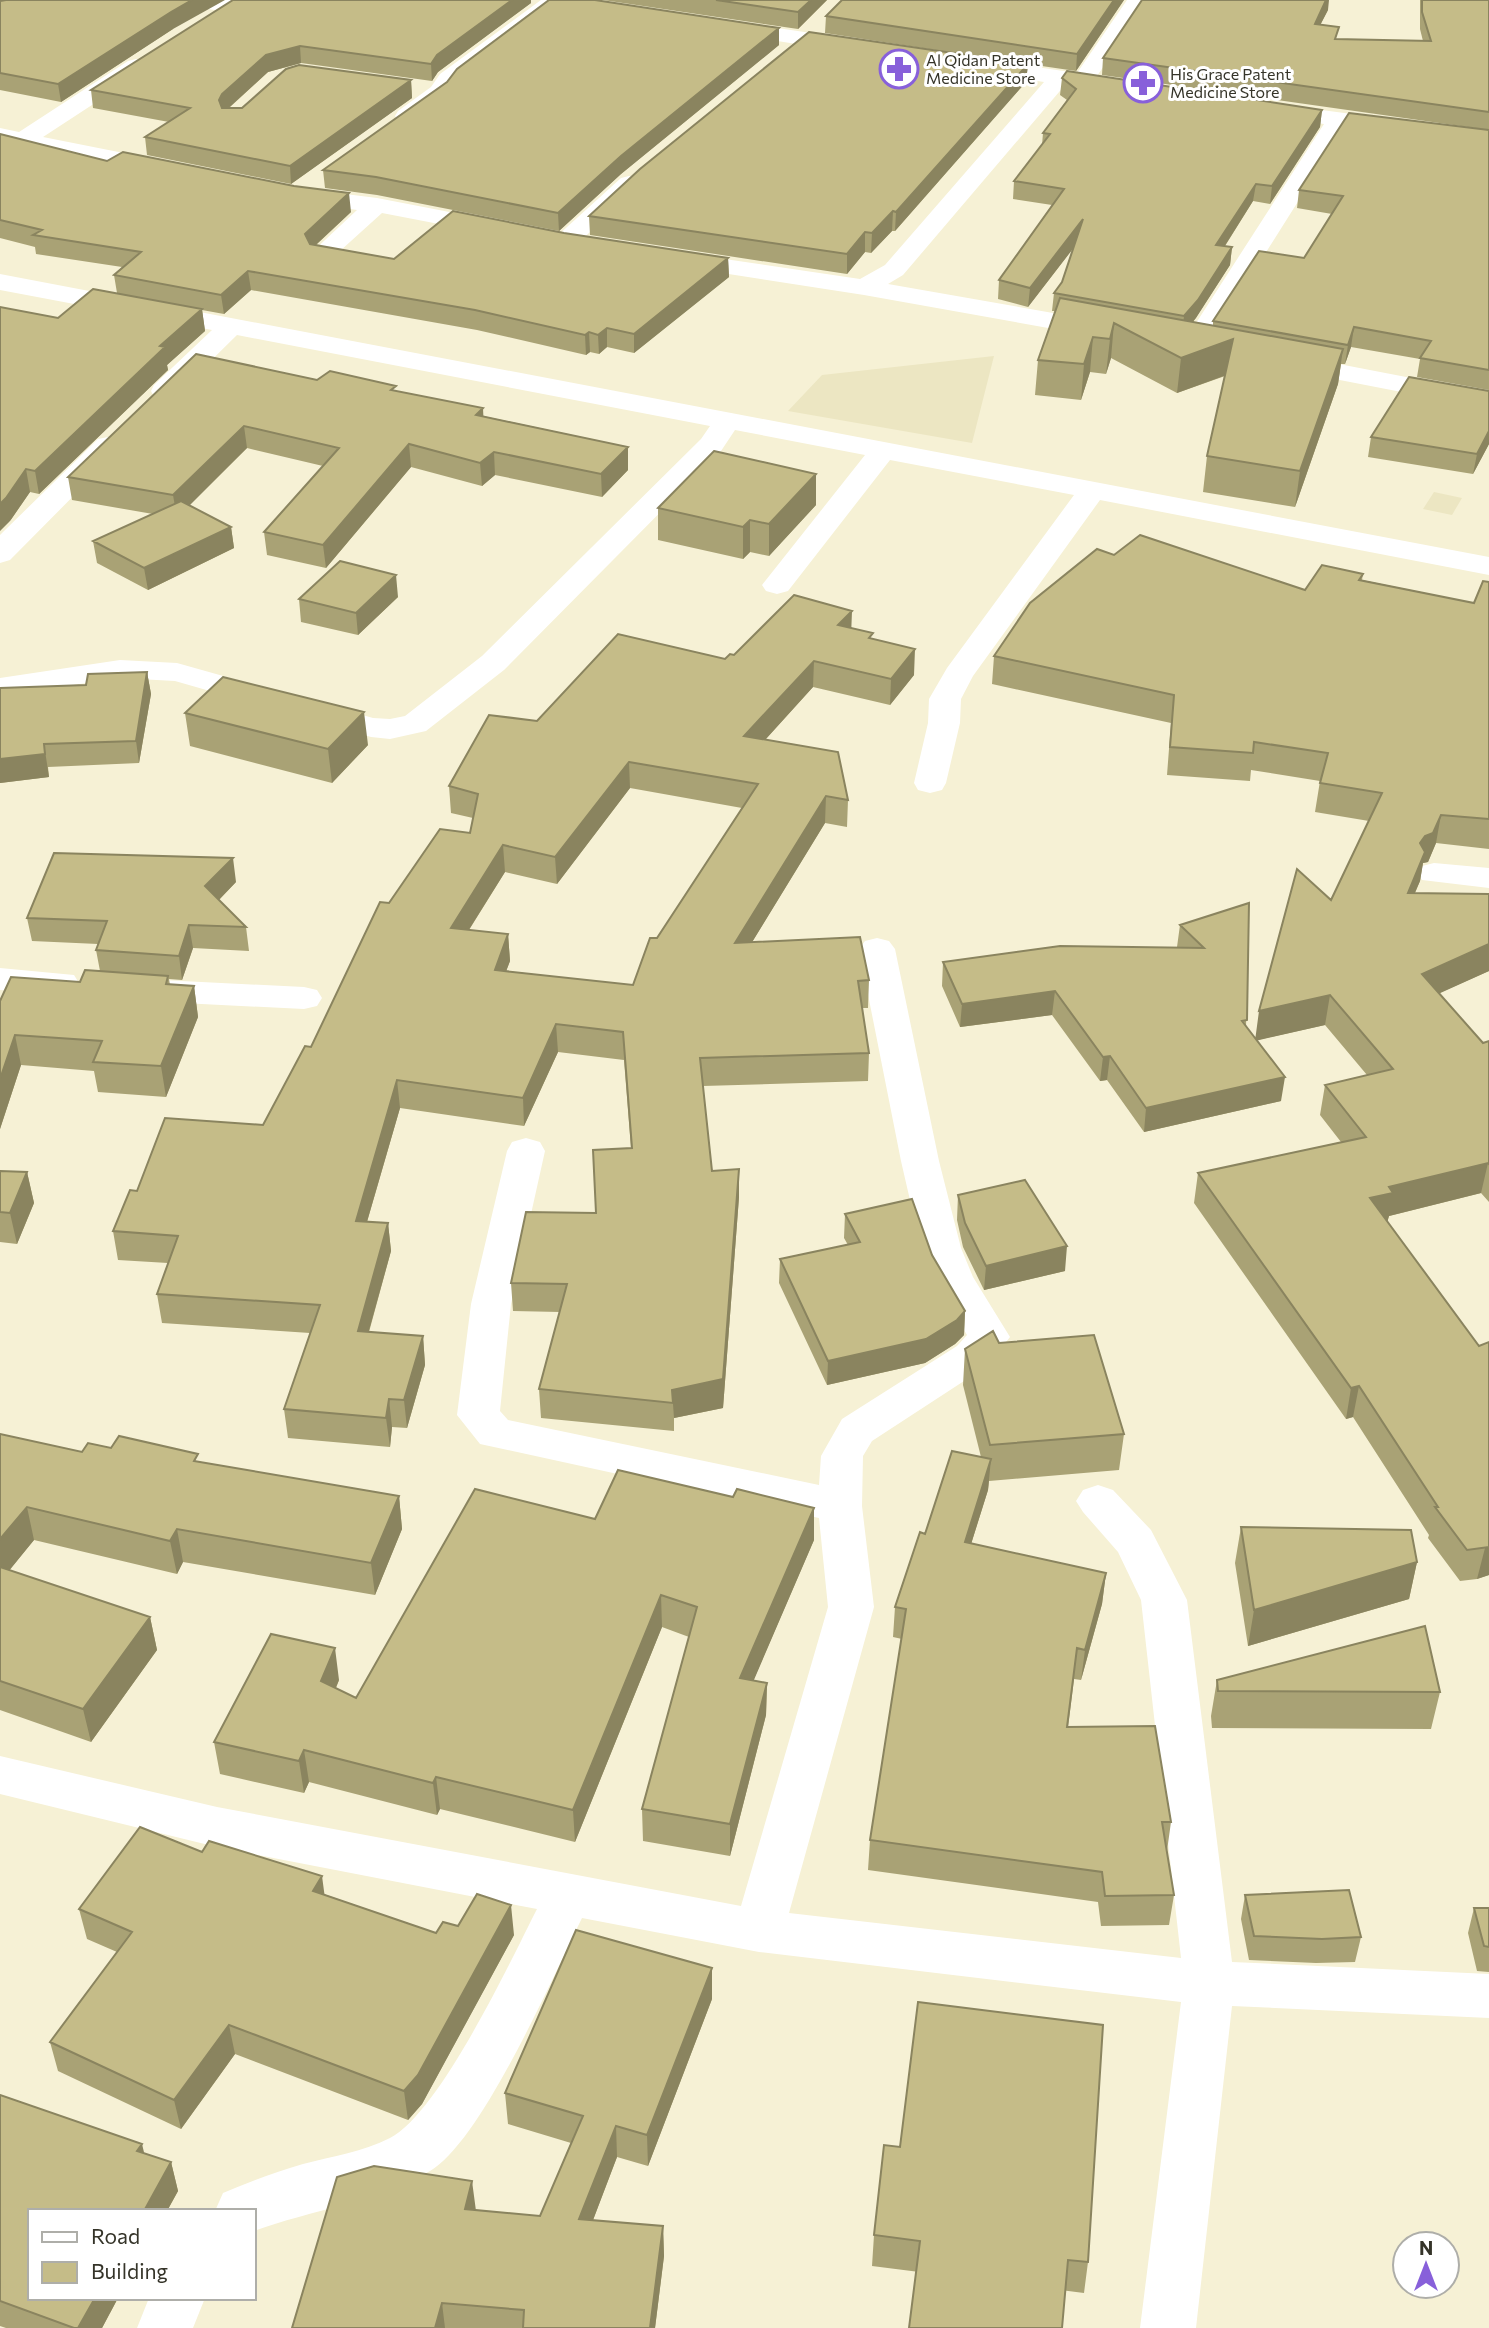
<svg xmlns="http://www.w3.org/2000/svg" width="1489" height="2328" font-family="Commissioner,sans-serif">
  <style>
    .built { fill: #ece6c2 }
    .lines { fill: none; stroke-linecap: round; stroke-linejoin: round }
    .minor { fill: #fff; fill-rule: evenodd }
    .wall { fill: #a9a275; fill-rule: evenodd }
    .shaded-wall { fill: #8a845f }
    .building { fill: #c5bc88; stroke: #8a845f; stroke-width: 2; fill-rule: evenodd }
    .labels { text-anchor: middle; stroke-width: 6; stroke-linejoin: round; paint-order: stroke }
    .far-poi-label { font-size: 16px; fill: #353429; stroke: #fff; text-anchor: start }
  </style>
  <rect width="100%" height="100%" fill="#f6f1d5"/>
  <path class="built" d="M994,356L972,443L788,411L822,375Z
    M1434,492L1462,498L1452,515L1423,509Z"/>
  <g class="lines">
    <path class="minor" d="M183,0H244L250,5L246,9C229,14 204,9 187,4Z
      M541,0H566L456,84C445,100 419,126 398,121L395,116L398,111L431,87L440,74Z
      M1127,0H1149L1097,76L1120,80L1123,85L1120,90L1112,92L1065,85L903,275L888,284L1104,322L1113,324L1117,330L1113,336L1104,338L864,295L677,266L668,264L665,259L668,254L677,252L860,279L885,265L1044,82L966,70L963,65L966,60L974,58L1077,73Z
      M729,21L852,39L860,41L863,46L860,51L852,53L721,32L718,27L721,22Z
      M136,59L144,61L147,66L144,71L43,137L174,163L178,168L174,173L166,175L27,147L13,153L5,151L1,146L4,143L0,142V128L19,132L128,61Z
      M1268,103L1489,132V146L1345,127L1217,330C1206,343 1201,355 1182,351L1178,345L1198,320L1324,124L1260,115L1257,110L1260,105Z
      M629,176L637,178L641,183L637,188L574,247L565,249L556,247L553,242L556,237L621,178Z
      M297,188L377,198L496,221L505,223L508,228L505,233L496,235L382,213L330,260L321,262L312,260L309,255L357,210L289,200L285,195L289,190Z
      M0,274L1489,557V575L1100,500L973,676L961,699L960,723L946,783L942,790L930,793L918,790L914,783L928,723L929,699L947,668L1074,495L890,460L788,591L777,594L766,591L762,585L865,455L735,430L721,451L504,670L426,731L390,739L371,737L175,681L120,678L0,696V678L120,660L177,663L373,718L390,719L405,716L482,656L701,439L710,426L237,335L174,397L164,399L154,397L151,391L154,385L212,330L0,290Z
      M1287,354L1489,393V409L1278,368L1274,362L1278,356Z
      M108,437L118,439L122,445L118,451L10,560L0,563V535L3,532L98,439Z
      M1434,863L1489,868V888L1422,880L1417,873L1422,866Z
      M877,938L889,941L895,949L939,1161L961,1248L973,1277L1010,1337L987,1366L872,1441L863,1456L862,1506L874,1607L789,1913L1181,1958L1141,1600L1118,1552L1083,1512L1076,1501L1083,1490L1098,1485L1113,1490L1151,1530L1187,1600L1232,1962L1489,1974V2018L1232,2006L1196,2328H1140L1181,2002L759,1952L582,1918C553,1976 482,2141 430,2171C376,2202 311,2210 254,2231V2211H215L223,2193C249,2182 276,2172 303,2164C333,2156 363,2152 390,2138C440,2112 510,1962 537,1909L217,1847L0,1794V1756L217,1807L741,1906L828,1607L819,1518L480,1444L457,1415L471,1304L507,1151L512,1142L526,1138L540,1142L545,1151L511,1304L500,1411L508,1420L819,1485L821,1456L842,1419L957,1346L967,1335L933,1278L921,1248L901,1161L859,949L865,941Z
      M0,968L74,975L79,983L74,991L61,994L0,990Z
      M142,979L304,987L317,990L322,998L317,1006L304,1009L142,1001L129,998L124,990L129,982Z
      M149,2298H205L193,2328H137Z"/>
  </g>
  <path class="wall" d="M0,0L173,29L61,102L0,90Z
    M233,0H531V3L438,72L432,81L301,63L268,72L229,108H242L411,80L412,98L291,184L147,155L145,137L169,122L93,108L91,90Z
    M603,0H827L798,29Z
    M1124,0L1076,71L1028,64L1026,82L895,231H892L871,253L865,252L847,274L590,235L589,216L1019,63L825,33L826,16Z
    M1420,0H1489V130L1102,75L1103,58L1328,10L1320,25L1337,40L1423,41L1420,29Z
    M779,28V45L621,174L559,231L377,195L325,188L323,170L447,82Z
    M1062,78L1322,110L1320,127L1270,204L1253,201L1225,246L1232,247L1230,265L1193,322L1213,326V321L1304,258L1332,214L1297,208L1299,190L1489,130V390L1417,377L1420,359L1351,347L1345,364H1341L1338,384L1295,507L1203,492L1207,456L1225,376L1177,393L1111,358L1106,374L1090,372L1081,400L1035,395L1038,360L1055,311H1052L1054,293L1062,282L1074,247L1028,307L998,299L999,280L1052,205L1013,199L1014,181L1042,145L1043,133L1067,100L1060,95Z
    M0,134L107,161L351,212L316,245L394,259L564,233L728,258L729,277L634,353L607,347L599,354L590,352L586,355L477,330L251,290L224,314L202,310L205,331L167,365L168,370L39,494L30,492L10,521L58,318L117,293L114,275L122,267L36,254L35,247L0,238Z
    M317,380L396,392L483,416L628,447V470L602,497L495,475L482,486L411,467L326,568L267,555L264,532L323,466L247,448L189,505L231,527L234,548L148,590L97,563L93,541L153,514L72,500L68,477Z
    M1489,391V444L1473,474L1368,457L1371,437Z
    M816,505L769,556L750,552L743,559L658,540V508Z
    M1114,555L1305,590L1363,574L1362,580L1474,603L1489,582V849L1436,843L1428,862L1423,863L1420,881L1415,893L1489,971L1439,993L1483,1043L1489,1041V1202L1481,1193L1389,1216L1387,1222L1479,1346L1489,1575L1477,1579L1460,1581L1428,1538L1429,1535L1353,1417L1346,1419L1194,1203L1198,1173L1341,1142L1320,1115L1325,1085L1367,1075L1325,1025L1257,1040L1281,1101L1144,1132L1107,1080L1100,1081L1052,1015L960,1027L942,986L943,962L1177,947L1180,925L1249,903L1246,1027L1255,1038L1331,900L1369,821L1315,812L1320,781L1251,770L1250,781L1167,775L1171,723L992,684L994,656Z
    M398,597L358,635L301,622L299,599Z
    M852,628L872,639L914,675L890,705L813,687L765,740L848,800L847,827L825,823L752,942L869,980L868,1008H862L869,1053L868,1081L703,1086L712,1171L739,1169V1197L723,1408L674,1418V1431L541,1418L539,1389L560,1312L513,1311L511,1283L596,1213L631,1148L624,1060L558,1052L524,1126L400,1108L367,1222L388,1223L391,1251L369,1332L423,1336L425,1365L407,1428L392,1427L390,1447L288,1438L284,1409L310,1333L162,1323L157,1294L168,1263L118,1260L113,1231L137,1191L263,1125L311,1047L389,903L470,833L473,818L451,813L449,786L537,721L725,659L734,655ZM630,788L742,808L657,938L633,985L506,971L510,961L508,934L469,930L505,872L557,884Z
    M147,672L151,694L139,763L48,767L49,777L0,783V688L86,685Z
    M185,713L368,745L332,783L190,746Z
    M236,882L219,900L246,927L249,951L193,948L182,980L169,979L170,985L194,986L198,1017L166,1097L98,1092L94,1071L21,1065L0,1129V1001L80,982L100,971L96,950L98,944L32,941L27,918Z
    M0,1171L27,1172L34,1203L17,1244L0,1242Z
    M958,1195L1065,1271L984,1290L963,1247L957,1220Z
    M845,1214L932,1255L965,1311L964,1335L955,1344L925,1363L827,1385L779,1283L780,1259L848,1245L844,1238Z
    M999,1343L1124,1434L1119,1470L989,1481L988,1490L971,1544L1106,1573L1102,1604L1081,1680L1074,1679L1068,1727L1171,1822L1167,1851L1174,1895L1169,1925L1101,1926L1098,1902L868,1870L870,1840L902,1639L893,1637L895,1607L925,1534L981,1457L963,1385L965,1349Z
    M0,1434L82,1452L111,1448L399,1496L402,1529L375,1595L183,1562L177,1574L34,1540L9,1570L150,1617L157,1650L91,1742L0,1710Z
    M733,1497L814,1508V1540L753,1681L767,1683L766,1715L730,1856L643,1841L642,1809L689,1637L662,1627L575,1842L440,1809L437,1815L309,1782L304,1793L220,1774L214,1742L339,1680L336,1688L356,1698L595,1519Z
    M1241,1527L1417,1562L1409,1599L1248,1646L1235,1563Z
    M1217,1680L1440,1692L1431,1729L1212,1728L1211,1716Z
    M202,1852L436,1933L458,1926L514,1935L422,2104L408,2120L235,2054L181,2129L58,2071L50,2042L117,1952L87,1939L79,1909Z
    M1245,1895L1361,1937L1355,1962L1316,1963L1249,1960L1241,1919Z
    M1474,1908H1489V1972L1477,1971L1468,1933Z
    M712,1999L648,2166L617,2157L593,2220L663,2226L664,2256L655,2328H292L476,2210L540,2216L571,2143L508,2124L505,2093Z
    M0,2095L144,2153L171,2162L178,2191L167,2211H30L118,2298L102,2328H6L0,2326Z
    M874,2235L1088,2262L1084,2293L872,2266Z"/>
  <path class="shaded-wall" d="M192,0H225L173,29L61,102L58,84L171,12Z
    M512,0H531V3L438,72L432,81L431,64L437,55Z
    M811,0H827L798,29V12Z
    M1114,0H1124L1076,71L1077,54Z
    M1326,0H1329L1328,10L1312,41L1315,24Z
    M779,28V45L621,174L559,231L558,213L621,156Z
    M300,46L301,63L268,72L224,112L219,100L222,94L266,55Z
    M1028,64L1026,82L895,231L896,212Z
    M411,80L412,98L291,184L290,166Z
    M1322,110L1320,127L1270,204L1272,186Z
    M1256,184L1253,201L1214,263L1216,245Z
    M349,193L351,212L307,253L305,234Z
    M893,211L892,231L871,253L872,233Z
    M1083,219L1082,237L1028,307L1030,288Z
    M865,232V252L847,274V254Z
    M1232,247L1230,265L1196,318L1182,334L1184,316Z
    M728,258L729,277L634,353V334Z
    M248,271L251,290L224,314L221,295Z
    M202,309L205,331L167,365L168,370L39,494L35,471L160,346Z
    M1114,323L1111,358L1106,374L1110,339Z
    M1354,327L1351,347L1345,364L1348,345Z
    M607,328V347L599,354L598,335Z
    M589,332L590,352L586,355L585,335Z
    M1093,337L1090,372L1081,400L1084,364Z
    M1233,339L1229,374L1177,393L1181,358Z
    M1343,349L1338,384L1295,507L1300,471Z
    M483,408L484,430L476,415Z
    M244,426L247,448L177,518L173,495Z
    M1489,431V444L1473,474L1477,454Z
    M409,444L411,467L326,568L323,545Z
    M628,447V470L602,497L601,474Z
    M494,452L495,475L482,486L480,463Z
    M26,469L30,492L10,521L0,531V504Z
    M816,474V505L769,556V524Z
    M750,520V552L743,559V527Z
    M231,527L234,548L148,590L144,568Z
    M396,575L398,597L358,635L356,613Z
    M852,611L851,637L838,625Z
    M915,649L914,675L890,705L891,679Z
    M814,661L813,687L744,763V736Z
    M147,672L151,694L139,763L136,741Z
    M364,712L368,745L332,783L328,749Z
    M44,744L49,777L0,783V759Z
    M629,762L630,788L557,884L555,857Z
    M826,796L825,823L735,970V943Z
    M1441,815L1436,843L1428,862L1423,863L1420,881L1402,922L1408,893L1420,843Z
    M503,845L505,872L453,955L451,928Z
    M233,858L236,882L209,910L205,886Z
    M189,925L193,948L182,980L179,956Z
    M508,934L510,961L496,998L495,970Z
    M1489,944V971L1416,1004L1422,974Z
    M194,986L198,1017L166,1097L161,1066Z
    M1055,991L1052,1015L960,1027L962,1004Z
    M1330,995L1325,1025L1255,1041L1259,1011Z
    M556,1024L558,1052L524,1126L523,1098Z
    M15,1035L21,1065L0,1129V1079Z
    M1110,1056L1107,1080L1100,1081L1103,1057Z
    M1285,1077L1281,1101L1144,1132L1146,1108Z
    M397,1080L400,1108L359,1249L356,1221Z
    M1488,1163L1481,1193L1389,1216L1387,1223L1370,1198L1389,1187Z
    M739,1169V1197L723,1408L674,1418L672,1390Z
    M27,1172L34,1203L17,1244L10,1213Z
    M388,1223L391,1251L361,1359L358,1331Z
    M1067,1246L1065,1271L984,1290L986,1266Z
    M965,1311L964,1335L955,1344L925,1363L827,1385L828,1361Z
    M423,1336L425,1365L407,1428L404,1400Z
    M1359,1386L1353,1417L1346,1419L1351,1388Z
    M389,1399L392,1427L390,1447L386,1418Z
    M991,1459L988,1490L962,1573L965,1542Z
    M399,1496L402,1529L375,1595L371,1563Z
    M27,1507L34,1540L0,1582V1539Z
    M814,1508V1540L741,1710L740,1678Z
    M177,1529L183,1562L177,1574L170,1541Z
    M1489,1547V1575L1477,1579L1485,1548Z
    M1417,1562L1409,1599L1248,1646L1254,1610Z
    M1106,1573L1102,1604L1081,1680L1085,1650Z
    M661,1595L662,1627L575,1842L573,1810Z
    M150,1617L157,1650L91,1742L83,1709Z
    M335,1648L339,1680L325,1713L321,1681Z
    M767,1683L766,1715L730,1856V1824Z
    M304,1750L309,1782L304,1793L299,1761Z
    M436,1777L440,1809L437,1815L433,1783Z
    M322,1876L326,1906L313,1891Z
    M511,1905L514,1935L422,2104L408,2120L404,2091Z
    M712,1968V1999L648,2166L647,2135Z
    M229,2025L235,2054L181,2129L174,2100Z
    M616,2126L617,2157L582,2249L579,2219Z
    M142,2144L149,2173L137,2151Z
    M171,2162L178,2191L167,2211H144Z
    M472,2181L476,2211L465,2209Z
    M663,2226L664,2256L655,2328H650Z
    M95,2298H118L102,2328H78Z
    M442,2303L445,2328H435Z"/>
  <path class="building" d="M6,0H192L171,12L58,84L0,73V1Z
    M233,0H512L437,55L431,64L300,46L266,55L222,94L219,100L222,108H242L286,69L299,65L411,80L290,166L145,137L190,108L91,90Z
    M549,0H595L779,28L621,156L558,213L376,177L323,170L447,82L457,69Z
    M716,0H811L798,12Z
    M842,0H1114L1077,54L826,16Z
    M1142,0H1326L1315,24L1339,27L1335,39L1431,41L1422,12V0H1489V112L1103,58Z
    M809,32L1028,64L896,212L893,211L872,233L865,232L847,254L589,216L640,169Z
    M1067,71L1322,110L1272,186L1256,184L1216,245L1232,247L1198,300L1184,316L1054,293L1062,282L1083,219L1030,288L999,280L1064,189L1014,181L1050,134L1043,133L1076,89L1062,78Z
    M1349,113L1489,130V370L1420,358L1431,341L1354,327L1348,345L1213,321L1259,251L1304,258L1343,196L1299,190Z
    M0,134L107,161L123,152L294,186L349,193L305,234L310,244L394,259L453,211L564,233L728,258L634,334L607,328L598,335L589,332L585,335L475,310L248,271L221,295L114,275L141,252L33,235L42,230L0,220Z
    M93,289L202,309L160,346L165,347L35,471L26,469L6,498L0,504V307L58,318Z
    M1060,298L1343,349L1300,471L1207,456L1233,339L1181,358L1114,323L1110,339L1093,337L1084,364L1038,360Z
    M196,354L317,380L330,371L396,386L391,390L483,408L476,415L628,447L601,474L494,452L480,463L409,444L323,545L264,532L339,448L244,426L173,495L68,477Z
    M1409,377L1489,391V431L1477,454L1371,437Z
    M714,451L816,474L769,524L750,520L743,527L658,508Z
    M181,501L231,527L144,568L93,541Z
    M1140,535L1305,590L1322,565L1363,574L1359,580L1474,603L1483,581L1489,582V819L1441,815L1433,833L1425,836L1420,843L1425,852L1408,893L1489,894V944L1422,974L1483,1043L1489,1041V1164L1488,1163L1389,1187L1393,1193L1370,1198L1479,1346L1489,1342V1547L1467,1550L1435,1507H1438L1359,1386L1351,1388L1198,1173L1366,1137L1325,1085L1393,1069L1330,995L1259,1011L1297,869L1331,900L1382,793L1320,783L1328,753L1254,742L1253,753L1170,747L1174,695L994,656L1030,603L1097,549L1114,555Z
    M340,561L396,575L356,613L299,599Z
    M794,595L852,611L838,625L873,633L869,638L915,649L891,679L814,661L744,736L838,752L848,800L826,796L735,943L860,937L869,980L858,981L869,1053L700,1058L712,1171L739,1169L723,1379L672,1390L673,1403L539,1389L567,1284L511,1283L526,1212L596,1213L593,1150L632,1148L623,1032L556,1024L523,1098L397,1080L356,1221L388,1223L358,1331L423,1336L404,1400L389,1399L386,1418L284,1409L320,1305L157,1294L178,1236L113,1231L130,1190L137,1191L165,1118L263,1125L305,1046L311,1047L380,902L389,903L440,829L470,833L478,794L449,786L489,715L537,721L618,634L725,659L730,654L734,655ZM629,762L758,784L657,938H650L633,985L495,970L508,934L451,928L503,845L555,857Z
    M147,672L136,741L44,744L45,754L0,759V688L86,685L88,674Z
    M223,677L364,712L328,749L185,713Z
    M54,853L233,858L205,886L246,927L189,925L179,956L96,950L107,921L27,918Z
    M1249,903L1247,1020L1242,1021L1285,1077L1146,1108L1110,1056L1103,1057L1055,991L962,1004L943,962L1060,946L1204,948L1180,925Z
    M85,970L168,976L166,984L194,986L161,1066L93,1062L102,1041L15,1035L0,1079V1001L11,977L80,982Z
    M0,1171L27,1172L10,1213L0,1212Z
    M1025,1180L1067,1246L986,1266L965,1223L958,1195Z
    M912,1199L932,1255L965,1311L957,1320L926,1339L828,1361L780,1259L860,1242L845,1214Z
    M993,1331L999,1343L1094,1335L1124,1434L990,1445L965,1349Z
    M0,1434L82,1452L88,1443L111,1448L119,1436L198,1454L194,1461L399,1496L371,1563L177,1529L170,1541L27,1507L0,1539Z
    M952,1451L991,1459L965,1542L1106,1573L1085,1650L1077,1648L1067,1727L1155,1726L1171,1822H1162L1174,1895L1105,1896L1102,1872L870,1840L906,1609L895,1607L920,1532L925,1534Z
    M618,1470L733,1497L737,1489L814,1508L740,1678L767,1683L730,1824L642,1809L697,1607L661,1595L573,1810L436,1777L433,1783L304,1750L299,1761L214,1742L271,1634L335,1648L321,1681L356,1698L475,1489L595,1519Z
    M1241,1527L1411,1530L1417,1562L1254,1610Z
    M0,1567L150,1617L83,1709L0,1681Z
    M1425,1626L1440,1692L1218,1691L1217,1680Z
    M140,1827L202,1852L209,1841L322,1876L313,1891L436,1933L443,1922L458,1926L477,1894L511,1905L418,2075L404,2091L229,2025L174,2100L50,2042L132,1932L79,1909Z
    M1349,1890L1361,1937L1322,1939L1254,1936L1245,1895Z
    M1474,1908H1489V1947L1484,1946Z
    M576,1930L712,1968L647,2135L616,2126L579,2219L663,2226L650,2328H523L524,2310L442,2303L435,2328H292L337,2177L374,2166L472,2181L465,2209L540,2216L583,2116L505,2093Z
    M918,2002L1103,2025L1088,2262L1068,2260L1062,2328H909L920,2241L874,2235L884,2145L900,2147Z
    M0,2095L142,2144L137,2151L171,2162L144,2211H30V2298H95L78,2328H74L0,2301Z"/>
  <defs>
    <symbol id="pharmacy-ring" viewBox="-11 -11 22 22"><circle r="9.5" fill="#fff" stroke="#8860da" stroke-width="1.5"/><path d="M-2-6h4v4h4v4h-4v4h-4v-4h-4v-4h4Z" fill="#8860da"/></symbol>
  </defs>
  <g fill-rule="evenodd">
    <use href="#pharmacy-ring" x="877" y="47" width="44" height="44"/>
    <use href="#pharmacy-ring" x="1121" y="61" width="44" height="44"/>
  </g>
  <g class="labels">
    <g class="far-poi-label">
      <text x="926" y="66">Al Qidan Patent<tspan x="926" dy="18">Medicine Store</tspan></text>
      <text x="1170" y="80">His Grace Patent<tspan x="1170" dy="18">Medicine Store</tspan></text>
    </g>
  </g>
  <rect x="28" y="2209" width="228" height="91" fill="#ffffff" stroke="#aeaea9" stroke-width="2"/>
  <rect x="42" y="2232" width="35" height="10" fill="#ffffff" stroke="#aeaea9" stroke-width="2"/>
  <text x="91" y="2244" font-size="21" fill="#353429">Road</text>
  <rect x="42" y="2262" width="35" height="21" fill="#c5bc88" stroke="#aeaea9" stroke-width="2"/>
  <text x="91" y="2279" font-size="21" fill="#353429">Building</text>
  <g transform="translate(1426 2265)"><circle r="33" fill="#ffffff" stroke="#aeaea9" stroke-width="2"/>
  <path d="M0-5L12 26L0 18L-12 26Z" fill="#8860da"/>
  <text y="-10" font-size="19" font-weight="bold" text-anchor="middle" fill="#353429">N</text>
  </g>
</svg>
